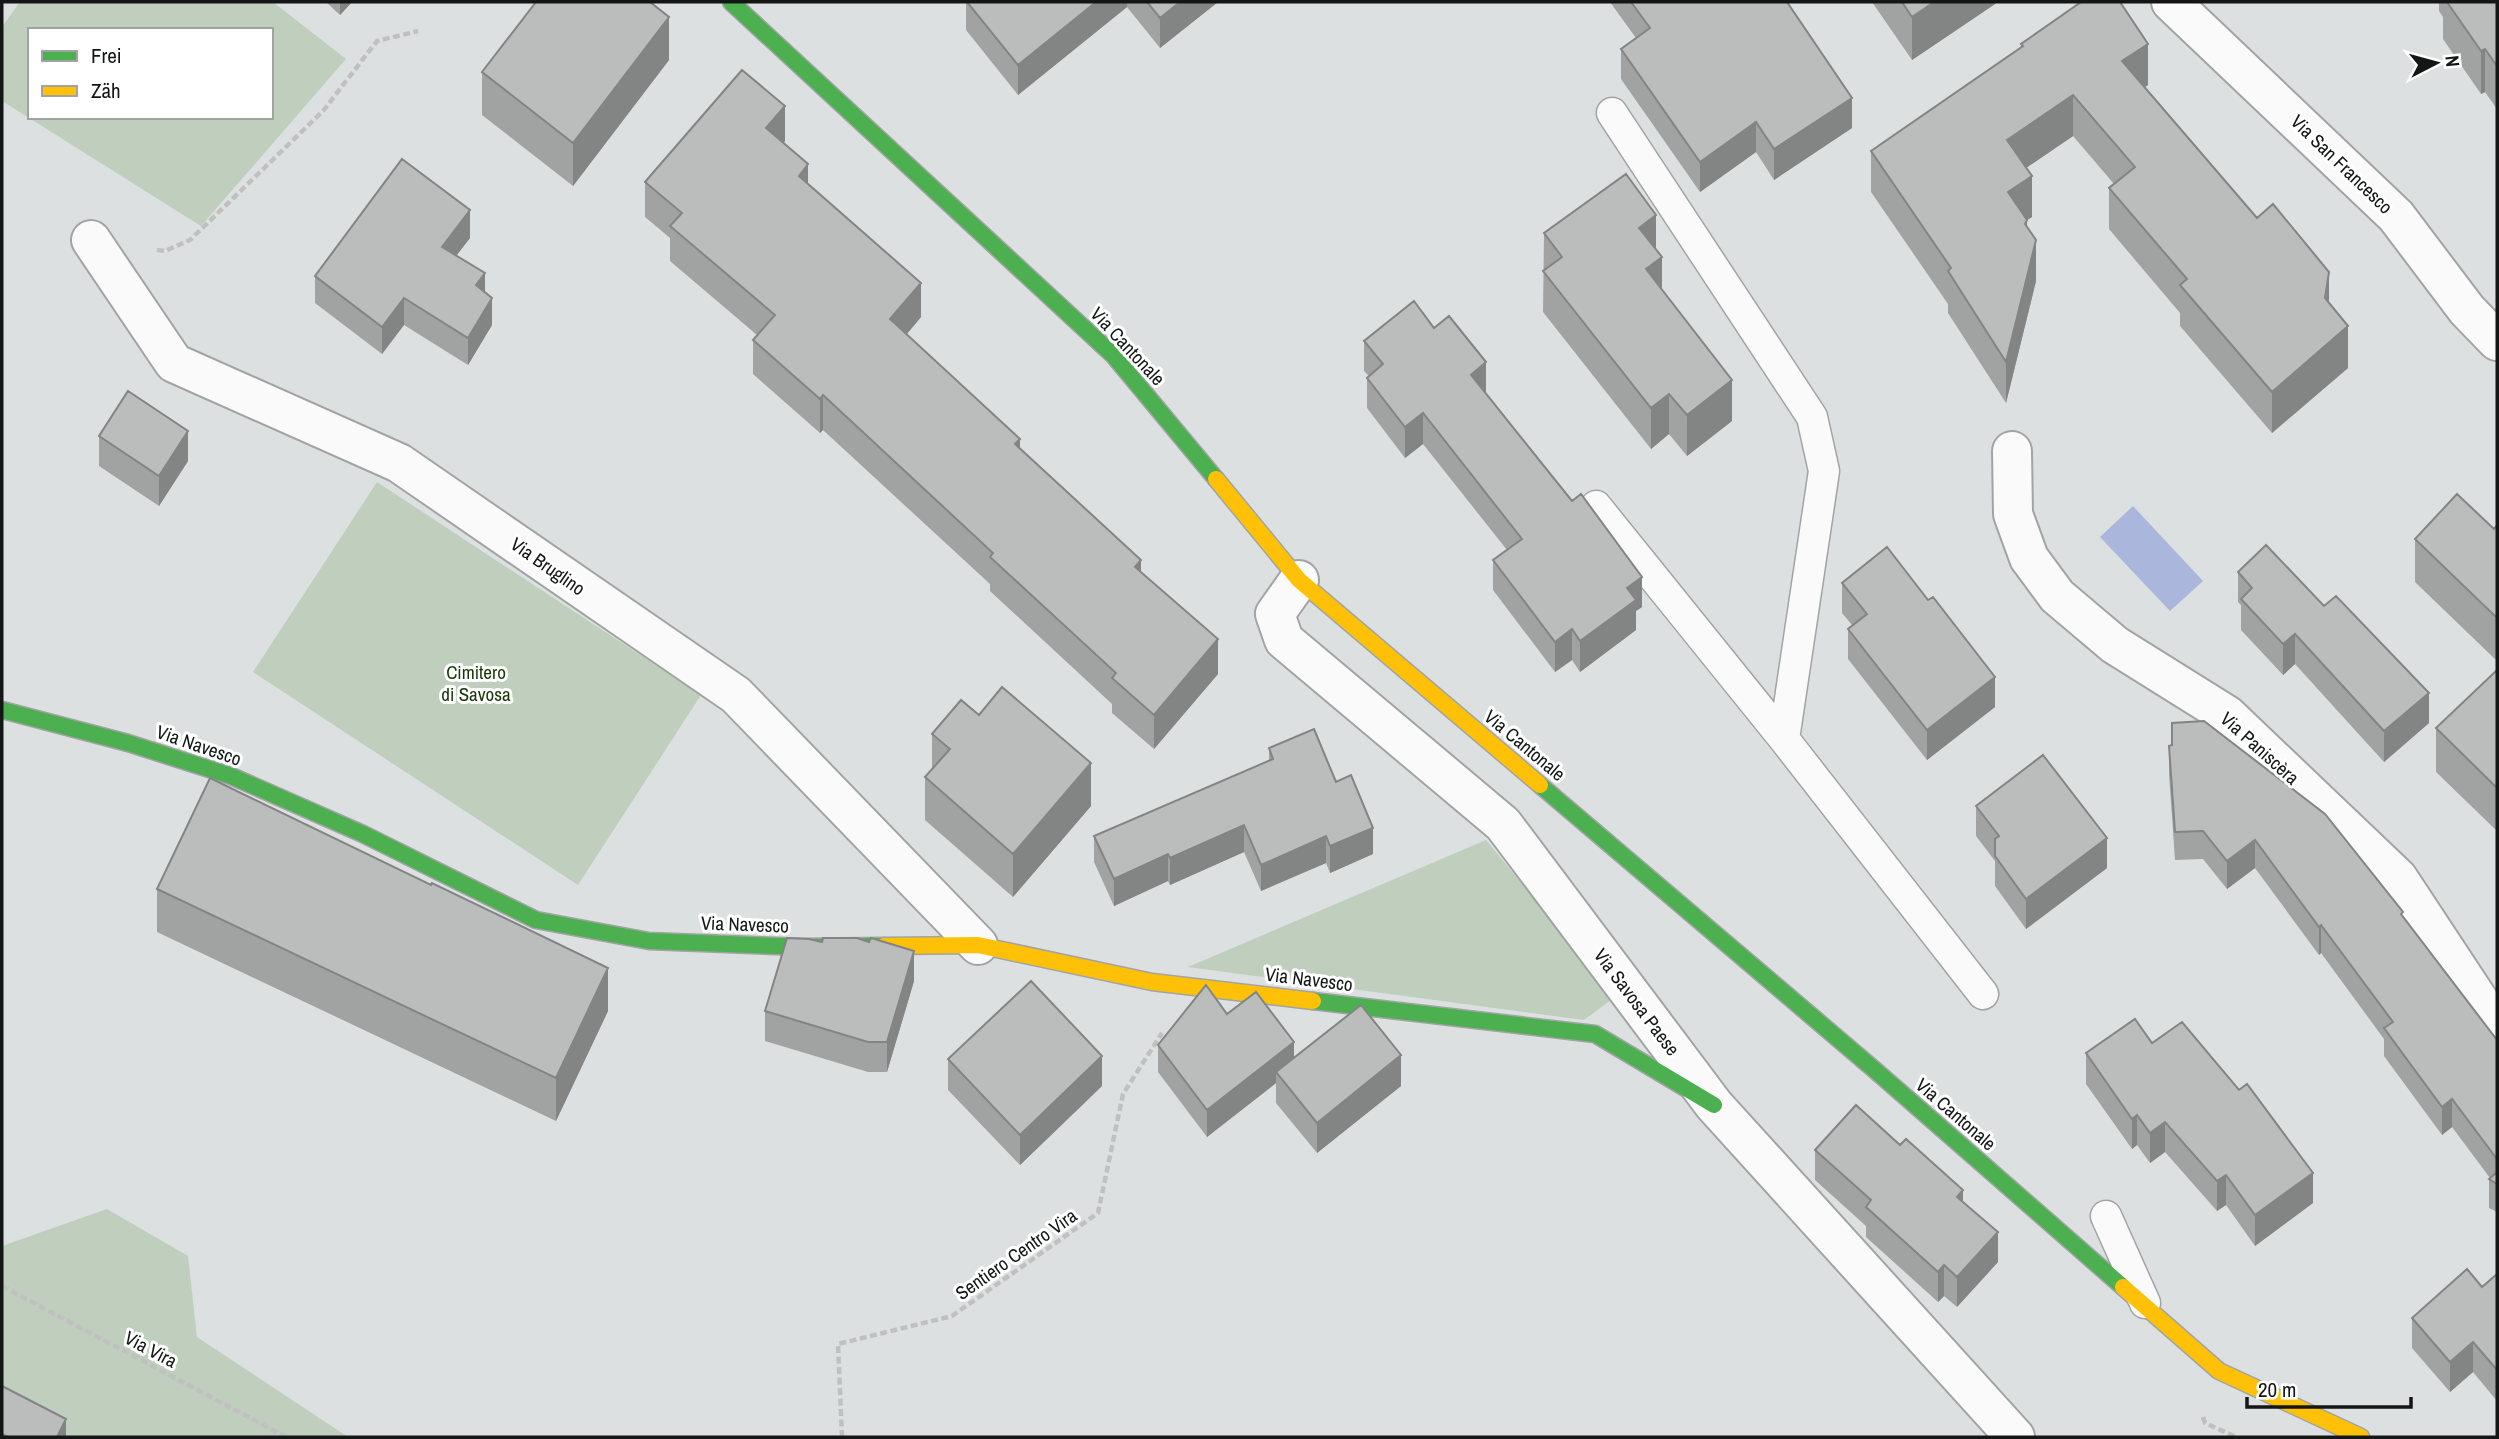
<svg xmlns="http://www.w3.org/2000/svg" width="2499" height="1439" font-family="'Archivo Narrow',sans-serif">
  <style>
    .green { fill: #bfcebd; fill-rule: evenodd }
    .water { fill: #aab6db }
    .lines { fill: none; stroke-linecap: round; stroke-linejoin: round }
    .lane-casing { stroke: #a2a4a4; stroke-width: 33 }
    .street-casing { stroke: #a2a4a4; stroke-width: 42 }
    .fast-casing { stroke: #a2a4a4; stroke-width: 19 }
    .slow-casing { stroke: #a2a4a4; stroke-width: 19 }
    .path { stroke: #c0c0c0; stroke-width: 4.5; stroke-dasharray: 7 3.5; stroke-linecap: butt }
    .lane { stroke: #fafafa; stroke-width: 30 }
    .street { stroke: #fafafa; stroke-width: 38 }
    .fast { stroke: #4caf50; stroke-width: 16 }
    .slow { stroke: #ffc107; stroke-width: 16 }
    .wall { fill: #a1a3a3 }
    .shaded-wall { fill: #838484 }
    .building { fill: #bbbdbd; stroke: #838484; stroke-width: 2 }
    .labels { text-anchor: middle; stroke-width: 6; stroke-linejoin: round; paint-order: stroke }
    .street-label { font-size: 19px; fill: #141616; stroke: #fff }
    .park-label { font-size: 19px; fill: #153807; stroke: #fff }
  </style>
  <rect width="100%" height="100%" fill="#dde0e1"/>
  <path class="green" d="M20,2H273L346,59L201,226L2,101V27ZM30,30H271V117H30Z
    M377,482L701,695L578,885L253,672Z
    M1486,840L1615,997L1584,1020L1188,967Z
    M107,1209L188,1256L197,1337L348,1437H2V1246Z"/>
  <path class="water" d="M2133,506L2203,581L2170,611L2100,537Z"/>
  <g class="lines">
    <defs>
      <path id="lane" d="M1612,113L1812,417L1824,471L1784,739
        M1596,506L1784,739L1983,994
        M2106,1216L2145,1303"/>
      <path id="street" d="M2171,2L2396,216L2467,310L2497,341
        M91,240L174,363L399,463L736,695L978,945
        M2012,451L2013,514L2029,558L2057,596L2115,645L2227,715L2398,878L2497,1028
        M1299,580L1275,614L1284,640L1503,824L1714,1105L2015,1437"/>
      <path id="fast" d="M731,2L1113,355L1216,479
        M2,710L128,743L231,776L363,834L536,920L649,941L803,947L884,946
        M1540,785L1876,1071L2123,1287
        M1313,1001L1595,1034L1714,1105"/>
      <path id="slow" d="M1216,479L1299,580L1540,785
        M884,946L978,945L1152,982L1313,1001
        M2123,1287L2219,1371L2361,1437"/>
    </defs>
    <use href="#lane" class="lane-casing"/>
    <use href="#street" class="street-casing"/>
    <use href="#fast" class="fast-casing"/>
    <use href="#slow" class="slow-casing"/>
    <path class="path" d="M157,250L165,251L190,240L323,111L377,41L418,31
      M2,1286L286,1437
      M2203,1417L2205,1423L2236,1437
      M842,1437L838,1344L952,1316L1098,1213L1123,1094L1162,1033"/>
    <use href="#lane" class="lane"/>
    <use href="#street" class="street"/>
    <use href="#fast" class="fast"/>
    <use href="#slow" class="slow"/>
  </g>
  <path class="wall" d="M326,2H352L340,15Z
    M966,2H1218L1160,48L1127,7L1018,95L966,30Z
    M1610,2H1787L1852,128L1774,180L1756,152L1700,192L1621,79V49L1636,38Z
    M1872,2H1998L1912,60Z
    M2439,2H2497V109L2485,92L2481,94L2443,39V17L2439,11Z
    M2021,44L2148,85L2145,87L2329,304L2348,368L2272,433L2180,326V313L2109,229V188L2114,184L2073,136L2026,168L2032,217L2027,220V227L2036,281L2006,403L1948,313V304L1871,192V151L2021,48Z
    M669,60L573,186L482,115V72Z
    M785,141L783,143L808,184L921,317L906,335L1141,572L1218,674L1154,749L1112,713V704L990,591V584L823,430L820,433L753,374V340L757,335L670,261V238L645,217V182Z
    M1544,233L1656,250L1662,289L1732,421L1687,456L1669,434L1651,449L1543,312Z
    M470,238L456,256L485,292L492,325L468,365L404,325L382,354L315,303V276Z
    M1434,328L1486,393L1642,607L1636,611V630L1580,672L1572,660L1555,672L1493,590V560L1507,550L1423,444L1405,458L1367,408V378L1369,376L1364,371V341Z
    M99,436L188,461L159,506L99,466Z
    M2497,525V661L2415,582V539L2494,529Z
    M2238,572L2429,723L2384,762L2295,664L2283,675L2241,630V605L2238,602Z
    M1842,583L1995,707L1927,760L1848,659V629L1852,625L1842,613Z
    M2497,670V831L2436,772V728Z
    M979,715L1091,806L1013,897L925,820V777L932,769V734Z
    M2169,746L2403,918L2497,1040V1212L2489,1208V1179L2490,1178L2452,1127L2442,1135L2384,1056V1039L2321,953L2319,955L2255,868L2227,889L2203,859L2175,860L2169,774Z
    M1269,748L1336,782L1373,854L1330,873L1326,863L1261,891L1244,852L1170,885L1168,881L1114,906L1094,862V836L1269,761Z
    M1976,806L2107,868L2026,929L1995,886V861L1976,836Z
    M431,885L608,1011L556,1121L157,932V889Z
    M914,981L887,1072H868L765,1041V1011Z
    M1227,1014L1294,1058L1401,1086L1317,1153L1276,1103V1083L1207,1137L1158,1072V1045Z
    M2152,1043L2313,1203L2255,1246L2226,1205L2217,1211L2165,1152L2150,1163L2137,1145L2132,1149L2086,1084V1053Z
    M948,1059L1102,1086L1020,1165L948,1090Z
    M1815,1150L1963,1202L1998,1262L1957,1307L1944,1296L1938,1302L1866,1237V1226L1815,1180Z
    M2497,1274V1401L2473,1372L2450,1392L2412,1348V1318L2482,1287Z"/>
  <path class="shaded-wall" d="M340,2H352L340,15Z
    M1096,2H1127V7L1018,95V65Z
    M1180,2H1218L1160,48V18Z
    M1934,2H1998L1912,60V17Z
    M669,17V60L573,186V143Z
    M2148,44V85L2122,102V61Z
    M2485,49V92L2481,94V51Z
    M2073,95V136L2007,181V140Z
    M1852,98V128L1774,180V149Z
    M785,106V141L766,163V128Z
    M1756,122V152L1700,192V162Z
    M808,164V199L799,176Z
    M2032,176V217L2027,220V261L2025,224L2008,192Z
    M470,210V238L442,274V247Z
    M1656,215V256L1639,228Z
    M2036,240V281L2006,403V362Z
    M1662,257V298L1646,269Z
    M2329,272V313L2325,298Z
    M485,273V301L476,285Z
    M921,283V317L890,354V319Z
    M404,298V325L382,354V327Z
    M492,298V325L468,365V338Z
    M2348,326V368L2272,433V392Z
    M1486,362V393L1471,405V375Z
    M1732,380V421L1687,456V415Z
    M1669,394V434L1651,449V408Z
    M823,395V430L820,433V399Z
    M1423,413V444L1405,458V427Z
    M188,431V461L159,506V476Z
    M1020,439V474L1015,444Z
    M1141,560V595L1135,567Z
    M1642,577V607L1636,611V630L1580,672V641L1627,588Z
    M1572,629V660L1555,672V642Z
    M2295,634V664L2283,675V644Z
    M1218,639V674L1154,749V715Z
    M1995,677V707L1927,760V730Z
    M2429,693V723L2384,762V731Z
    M1091,763V806L1013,897V854Z
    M1244,825V852L1170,885V858Z
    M1373,828V854L1330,873V846Z
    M1326,836V863L1261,891V865Z
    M2107,838V868L2026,929V899Z
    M2255,840V868L2227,889V861Z
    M1168,854V881L1114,906V879Z
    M2321,925V953L2319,955V927Z
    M914,951V981L887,1072V1042Z
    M608,968V1011L556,1121V1078Z
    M1294,1042V1069L1276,1072V1083L1207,1137V1110Z
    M1401,1055V1086L1317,1153V1123Z
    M1102,1056V1086L1020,1165V1135Z
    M2452,1099V1127L2442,1135V1107Z
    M2137,1115V1145L2132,1149V1119Z
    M2165,1122V1152L2150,1163V1133Z
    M2313,1173V1203L2255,1246V1215Z
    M2226,1175V1205L2217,1211V1181Z
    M1963,1190V1220L1957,1197Z
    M1998,1232V1262L1957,1307V1277Z
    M1944,1265V1296L1938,1302V1272Z
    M2473,1342V1372L2450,1392V1362Z
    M66,1419V1437H57Z"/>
  <path class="building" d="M536,2H650L669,17L573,143L482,72Z
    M967,2H1096L1018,65Z
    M1147,2H1180L1160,18Z
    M1631,2H1787L1852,98L1774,149L1756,122L1700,162L1621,49L1650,28Z
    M1902,2H1934L1912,17Z
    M2081,2H2120L2148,44L2122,61L2257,218L2273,204L2329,272L2325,298L2348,326L2272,392L2180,285L2187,279L2109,188L2135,167L2073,95L2007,140L2032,176L2008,192L2027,220L2025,224L2036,240L2006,362L1948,271L1951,268L1871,151L2023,46L2021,44Z
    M2447,2H2497V66L2485,49L2481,51Z
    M742,70L785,106L766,128L808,164L799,176L921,283L890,319L1020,439L1015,444L1141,560L1135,567L1218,639L1154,715L1112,678L1116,673L990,557L993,553L823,395L820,399L753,340L775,315L670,226L682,213L645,182Z
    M402,159L470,210L442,247L485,273L476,285L492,298L468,338L404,298L382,327L315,276Z
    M1626,174L1656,215L1639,228L1662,257L1646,269L1732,380L1687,415L1669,394L1651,408L1543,271L1562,257L1544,233Z
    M1414,301L1434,328L1449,316L1486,362L1471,375L1572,501L1581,494L1642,577L1627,588L1636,600L1580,641L1572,629L1555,642L1493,560L1522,539L1423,413L1405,427L1367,378L1383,364L1364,341Z
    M128,391L188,431L159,476L99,436Z
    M2457,494L2494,529L2497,525V618L2415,539Z
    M2266,545L2324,606L2336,596L2429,693L2384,731L2295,634L2283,644L2241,599L2252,588L2238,572Z
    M1887,547L1928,600L1933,597L1995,677L1927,730L1848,629L1867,614L1842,583Z
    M2497,670V788L2436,728Z
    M1002,687L1091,763L1013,854L925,777L950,749L932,734L961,700L979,715Z
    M2204,721L2325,814L2403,912L2401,914L2497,1040V1159L2452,1099L2442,1107L2384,1028L2393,1022L2321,925L2319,927L2255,840L2227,861L2203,831L2175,832L2169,746L2172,745V723Z
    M1314,729L1336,782L1351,775L1373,828L1330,846L1326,836L1261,865L1244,825L1170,858L1168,854L1114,879L1094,836L1273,759L1269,748Z
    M2043,755L2107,838L2026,899L1995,856V839L1999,836L1976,806Z
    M210,778L431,885L432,883L608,968L556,1078L157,889Z
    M787,938L809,939L822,942L823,938H857L869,942L871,938L914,951L887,1042H868L765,1011Z
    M1031,981L1102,1056L1020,1135L948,1059Z
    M1206,985L1227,1014L1256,992L1294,1042L1207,1110L1158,1045Z
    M1361,1005L1401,1055L1317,1123L1276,1072Z
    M2135,1019L2152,1043L2182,1022L2239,1090L2247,1084L2313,1173L2255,1215L2226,1175L2217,1181L2165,1122L2150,1133L2137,1115L2132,1119L2086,1053Z
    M1856,1105L1900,1145L1906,1139L1963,1190L1957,1197L1998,1232L1957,1277L1944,1265L1938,1272L1866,1207L1871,1200L1815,1150Z
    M2497,1172V1184L2489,1179Z
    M2467,1269L2482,1287L2497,1274V1370L2473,1342L2450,1362L2412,1318Z
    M2,1386L66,1419L57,1437H8L2,1434Z"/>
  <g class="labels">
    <g class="street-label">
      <text transform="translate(2342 164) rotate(44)" y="7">Via San Francesco</text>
      <text transform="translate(1128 346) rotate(47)" y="7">Via Cantonale</text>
      <text transform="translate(548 566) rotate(35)" y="7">Via Bruglino</text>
      <text transform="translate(199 745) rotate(19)" y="7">Via Navesco</text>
      <text transform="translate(1525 745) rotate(40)" y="7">Via Cantonale</text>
      <text transform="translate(2260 748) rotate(42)" y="7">Via Paniscèra</text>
      <text transform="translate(745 924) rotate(2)" y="7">Via Navesco</text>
      <text transform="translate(1309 979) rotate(7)" y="7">Via Navesco</text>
      <text transform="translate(1637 1002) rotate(53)" y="7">Via Savosa Paese</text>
      <text transform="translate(1956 1114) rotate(41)" y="7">Via Cantonale</text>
      <text transform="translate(1016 1254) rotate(-35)" y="7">Sentiero Centro Vira</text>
      <text transform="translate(151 1349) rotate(28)" y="7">Via Vira</text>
    </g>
    <g class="park-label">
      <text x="476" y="679">Cimitero<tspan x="476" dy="22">di Savosa</tspan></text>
    </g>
  </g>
  <rect width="2499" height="1439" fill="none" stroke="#141616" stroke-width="7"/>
  <rect x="28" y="28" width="245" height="91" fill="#ffffff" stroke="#a1a2a2" stroke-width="2"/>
  <rect x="42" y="51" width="35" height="10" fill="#4caf50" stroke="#a1a2a2" stroke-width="2"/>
  <text x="91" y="63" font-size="21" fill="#141616">Frei</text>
  <rect x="42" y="86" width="35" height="10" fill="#ffc107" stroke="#a1a2a2" stroke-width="2"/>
  <text x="91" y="98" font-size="21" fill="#141616">Zäh</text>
  <g transform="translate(2436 63) rotate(84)" stroke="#ffffff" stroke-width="5" paint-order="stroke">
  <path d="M0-5L12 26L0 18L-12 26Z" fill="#141616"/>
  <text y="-10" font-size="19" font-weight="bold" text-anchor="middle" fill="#141616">N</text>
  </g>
  <path d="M2247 1397v10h164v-10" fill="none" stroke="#141616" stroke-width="3.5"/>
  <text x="2258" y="1397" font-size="21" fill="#141616" stroke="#ffffff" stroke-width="5" paint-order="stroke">20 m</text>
</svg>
